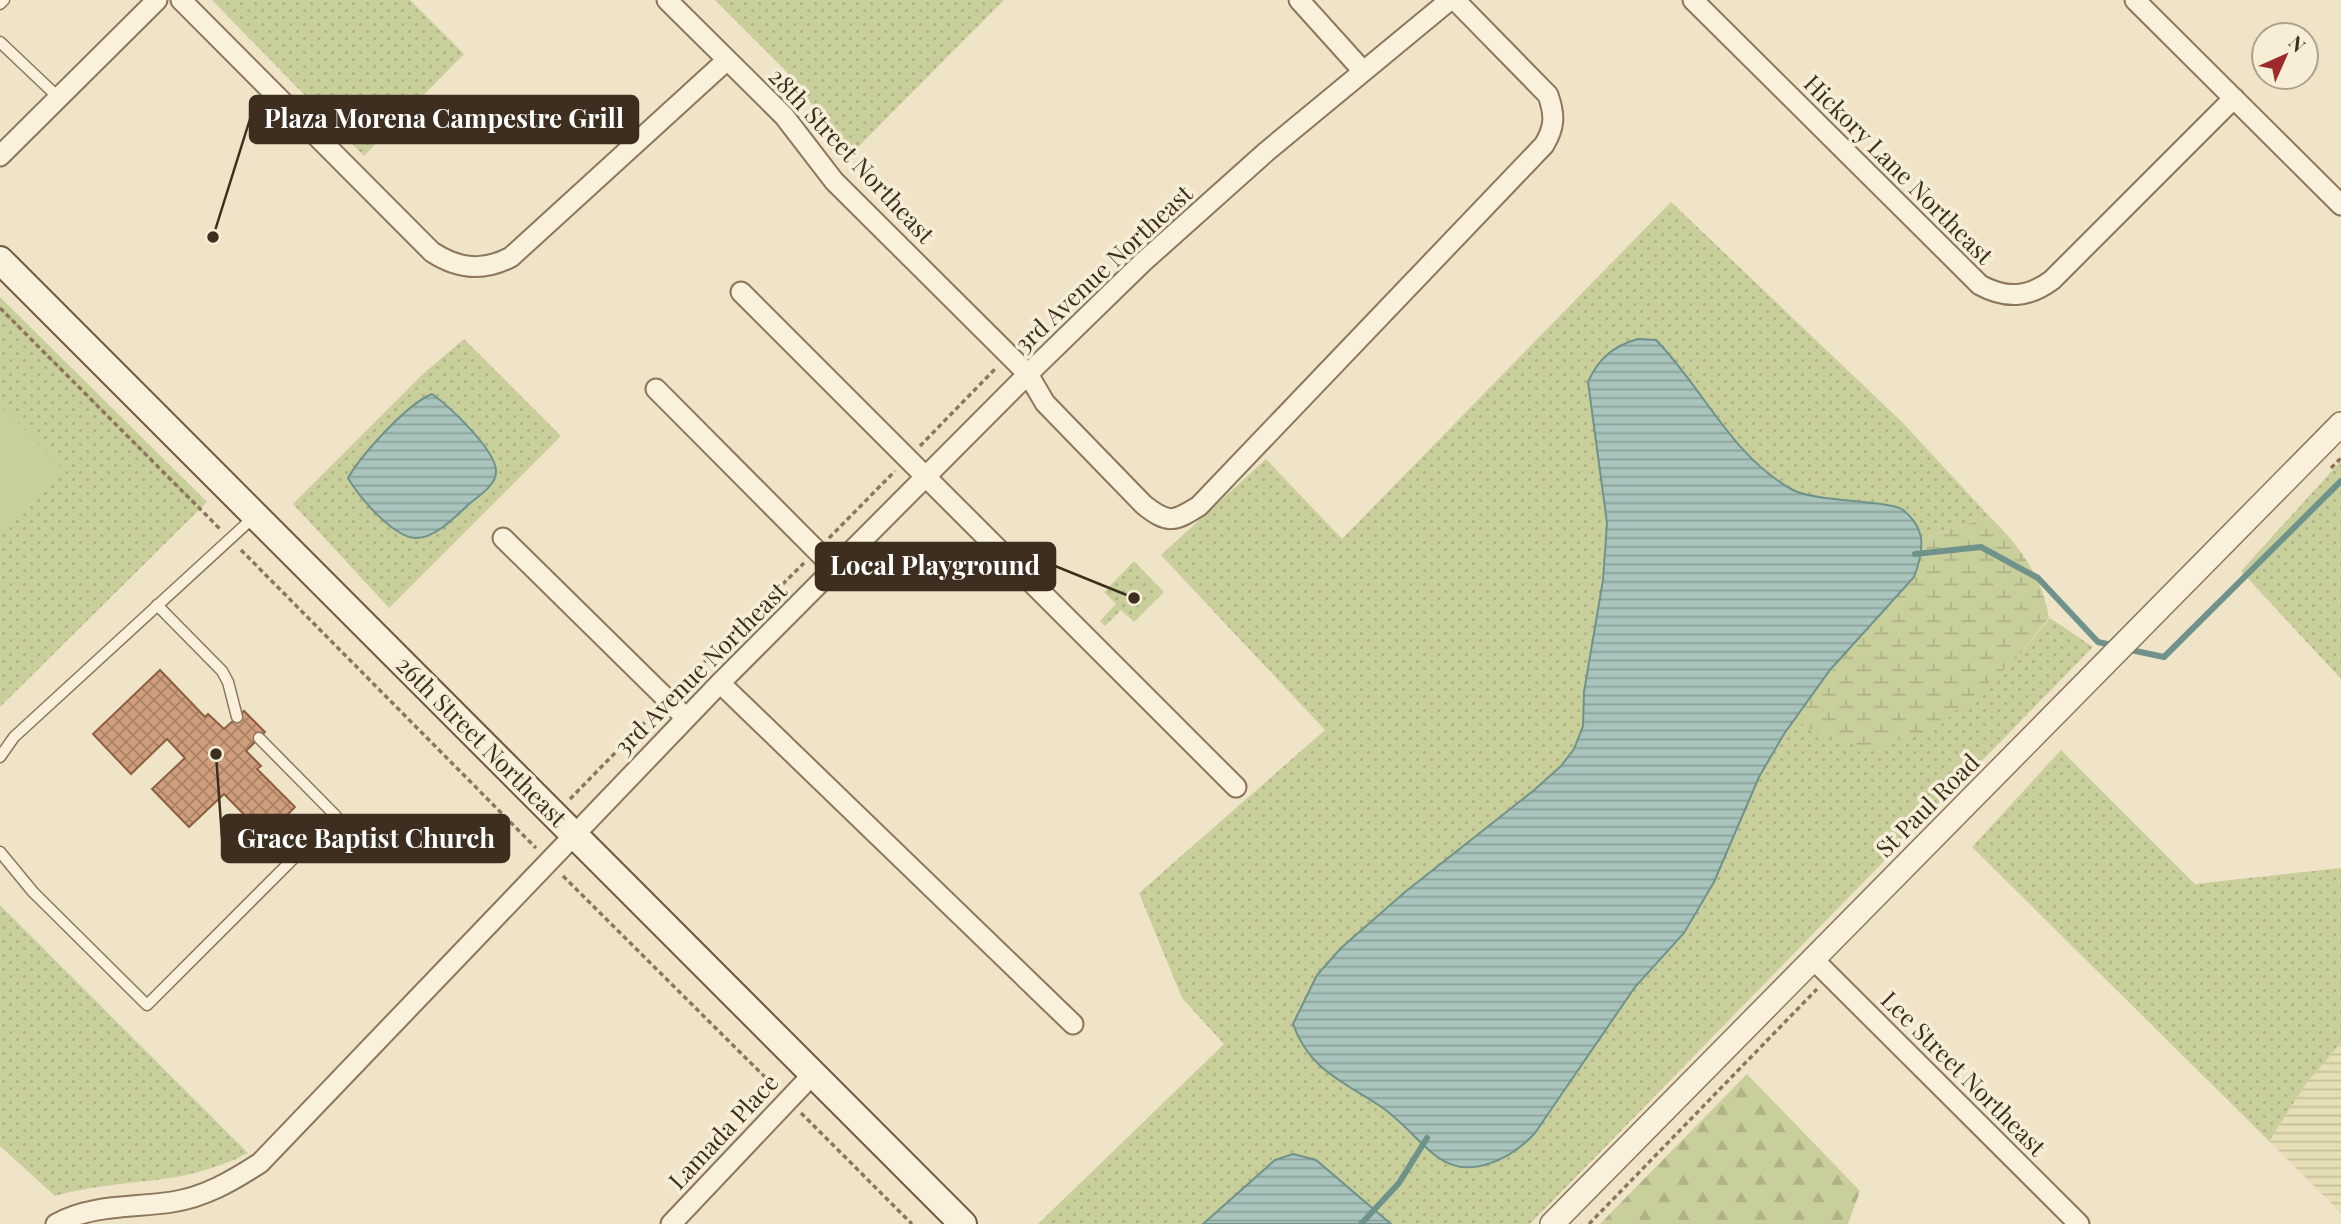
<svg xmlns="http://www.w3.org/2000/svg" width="2341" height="1224" font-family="'Playfair Display',serif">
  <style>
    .farmland { fill: url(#farmland-rules) }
    .grass { fill: url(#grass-dots) }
    .forest { fill: url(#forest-firs) }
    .wetland { fill: url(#wetland-marsh) }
    .garden { fill: #c9cf9b }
    .water { fill: url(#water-rules); stroke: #6f938a; stroke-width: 2 }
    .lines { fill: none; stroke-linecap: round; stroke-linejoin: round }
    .stream { stroke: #6f938a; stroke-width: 6 }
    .building { fill: url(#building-cross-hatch); stroke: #8d5f41; stroke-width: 2 }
    .service-casing { stroke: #8d765c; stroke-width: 13 }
    .minor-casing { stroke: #8d765c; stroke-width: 23 }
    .tertiary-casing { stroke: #8d765c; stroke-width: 26 }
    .secondary-casing { stroke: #6f573f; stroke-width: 30 }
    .path { stroke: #8d765c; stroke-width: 3.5; stroke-dasharray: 5 3.5; stroke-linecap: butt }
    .service { stroke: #faf1dc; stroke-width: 10 }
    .minor { stroke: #faf1dc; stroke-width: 19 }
    .tertiary { stroke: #faf1dc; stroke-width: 23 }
    .secondary { stroke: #faf1dc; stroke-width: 26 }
    .labels { text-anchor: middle; stroke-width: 7; stroke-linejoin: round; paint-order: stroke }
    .street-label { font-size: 24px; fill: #3d2e20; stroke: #f7eed8 }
    .leader { fill: none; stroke: #3d2e20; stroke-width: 2.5 }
    .callout-dot { fill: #3d2e20; stroke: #f7eed8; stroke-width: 2.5 }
    .callout { fill: #3d2e20; stroke: #3d2e20; stroke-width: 2.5 }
    .callout-label { font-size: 26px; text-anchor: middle; font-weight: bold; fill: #fff }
  </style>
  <defs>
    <pattern id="farmland-rules" width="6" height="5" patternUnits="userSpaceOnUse" patternTransform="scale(1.75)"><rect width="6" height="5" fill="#e6deb5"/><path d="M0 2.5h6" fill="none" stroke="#c6bf9b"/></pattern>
    <pattern id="grass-dots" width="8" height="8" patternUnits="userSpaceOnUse" patternTransform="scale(1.75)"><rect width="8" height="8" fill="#c9cf9b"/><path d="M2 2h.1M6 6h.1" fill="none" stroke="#aeb285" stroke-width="1.8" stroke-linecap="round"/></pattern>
    <pattern id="forest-firs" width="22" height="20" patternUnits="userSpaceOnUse" patternTransform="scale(1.75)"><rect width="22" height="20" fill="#c9cf9b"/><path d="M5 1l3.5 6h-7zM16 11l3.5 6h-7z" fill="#aeb285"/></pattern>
    <pattern id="wetland-marsh" width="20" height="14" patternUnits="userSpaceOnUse" patternTransform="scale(1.75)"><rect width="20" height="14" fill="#c9cf9b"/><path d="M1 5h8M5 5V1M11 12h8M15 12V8" fill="none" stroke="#aeb285"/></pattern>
    <pattern id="water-rules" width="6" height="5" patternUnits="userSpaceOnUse" patternTransform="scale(1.75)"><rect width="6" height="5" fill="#a9c4bc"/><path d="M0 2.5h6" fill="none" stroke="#8ba098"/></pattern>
    <pattern id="building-cross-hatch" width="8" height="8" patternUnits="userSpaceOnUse" patternTransform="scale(1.75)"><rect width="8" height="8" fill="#cf9f7d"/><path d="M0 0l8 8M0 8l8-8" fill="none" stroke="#a98266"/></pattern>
  </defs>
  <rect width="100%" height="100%" fill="#f0e4c8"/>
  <path class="farmland" d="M2341,1043V1213L2269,1141L2305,1085Z"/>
  <path class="grass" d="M212,0H410L464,54L364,156Z
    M715,0H1004L849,156L791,76Z
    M1671,202L1902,422L1990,517L1923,538L1921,558L1881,616L2016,659L2050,618L2093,647L1530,1224H1038L1224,1044L1182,998L1139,893L1325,730L1161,555L1266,459L1342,539Z
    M0,297L207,502L0,707Z
    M464,339L561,436L389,608L293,504L423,374Z
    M2341,461V679L2241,571Z
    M1134,561L1164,592L1134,622L1121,610L1105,626L1100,621L1116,604L1104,592Z
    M2061,750L2195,884L2341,868V1043L2305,1085L2269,1141L1972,847Z
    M0,905L248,1153C179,1189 124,1176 55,1196L0,1146Z"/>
  <path class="forest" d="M1747,1074L1860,1191L1848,1224H1600Z"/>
  <path class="wetland" d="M1990,517C2019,545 2043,578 2049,618L2016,659L1940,725L1870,751L1803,726L1799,713L1921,558L1923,538Z"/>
  <path class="garden" d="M0,405L63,468L0,533Z"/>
  <path class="water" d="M1638,339L1656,340C1703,388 1732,457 1793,490C1815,502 1890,500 1903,510C1927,529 1924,551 1914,577L1830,670L1784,734L1759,777L1714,882L1684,933L1635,987L1535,1133C1512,1158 1469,1182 1436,1156C1417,1141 1401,1120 1380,1106C1344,1082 1309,1070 1293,1024L1317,975L1341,948L1405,892L1533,791L1561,766L1574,749L1583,726L1584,692L1603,580L1607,523L1588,382C1598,359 1613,346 1638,339Z
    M432,394C449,406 497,451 496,472C496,485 479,496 469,504C456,516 435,539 415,538C392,536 359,497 348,478C362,454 407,404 432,394Z
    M1293,1154L1316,1160L1391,1224H1203L1275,1160Z"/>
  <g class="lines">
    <path class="stream" d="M1915,554L1981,547L2038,578L2098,642L2116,646
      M2126,649L2164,657L2341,481
      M1361,1224L1399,1183L1427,1138"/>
  </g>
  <path class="building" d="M160,670L205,717L208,714L224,729L244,711L265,732L246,751L261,766L257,769L295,807L286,816L295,827L280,841L271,833L266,837L224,794L189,827L152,789L185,758L167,739L131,774L93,734Z"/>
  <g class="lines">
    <defs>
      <path id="service" d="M0,4L4,0
        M0,42L59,98
        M157,605L222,671L228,682L237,717
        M0,757L14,737L255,516
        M0,852L33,892L147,1005L336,816L259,738"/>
      <path id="minor" d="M181,0L432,252C458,269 483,272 511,257L727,60
        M667,0L784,116L834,181L1028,374L1045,403L1144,505C1168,524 1174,522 1199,506L1544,145C1555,127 1555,115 1548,95L1455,0
        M1299,0L1363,71
        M1693,0L1980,285C2006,299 2028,298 2052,280L2234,98
        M2135,0L2341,205
        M0,156L157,0
        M741,292L1236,787
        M656,389L836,570
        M503,538L686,718
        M720,683L1073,1024
        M1813,959L2079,1224
        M56,1224C92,1204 133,1208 172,1202C205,1197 232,1181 260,1163L720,683L1028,374L1143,262L1266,152L1450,0
        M671,1224L813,1074"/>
      <path id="tertiary" d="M1552,1224L2341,424"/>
      <path id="secondary" d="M0,260L963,1224"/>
    </defs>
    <use href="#service" class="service-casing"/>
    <use href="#minor" class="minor-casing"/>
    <use href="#tertiary" class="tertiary-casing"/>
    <use href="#secondary" class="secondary-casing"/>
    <path class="path" d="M0,308L221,530
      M920,446L995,369
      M2331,468L2341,458
      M829,538L895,471
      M241,550L536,848
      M680,686L804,563
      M570,799L653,714
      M563,876L776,1088
      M801,1113L912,1224
      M1589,1224L1817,989"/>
    <use href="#service" class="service"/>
    <use href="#minor" class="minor"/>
    <use href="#tertiary" class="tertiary"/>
    <use href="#secondary" class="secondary"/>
  </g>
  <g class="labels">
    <g class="street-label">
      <text transform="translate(851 156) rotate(47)" y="8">28th Street Northeast</text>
      <text transform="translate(1898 170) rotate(45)" y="8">Hickory Lane Northeast</text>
      <text transform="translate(1104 269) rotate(-43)" y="8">3rd Avenue Northeast</text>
      <text transform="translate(701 669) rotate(-45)" y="8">3rd Avenue Northeast</text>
      <text transform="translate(481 742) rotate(45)" y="8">26th Street Northeast</text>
      <text transform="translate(1928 806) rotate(-45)" y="8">St Paul Road</text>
      <text transform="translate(1963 1074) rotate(45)" y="8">Lee Street Northeast</text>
      <text transform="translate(724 1132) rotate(-47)" y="8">Lamada Place</text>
    </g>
  </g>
  <path class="leader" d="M213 237L250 119M1134 598L1055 566M216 754L222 838"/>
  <g class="callout-dot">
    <circle cx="213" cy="237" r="7"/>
    <circle cx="1134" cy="598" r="7"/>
    <circle cx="216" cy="754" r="7"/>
  </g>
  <g class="callout">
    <rect x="250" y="96" width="388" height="47" rx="7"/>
    <rect x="816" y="543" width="239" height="47" rx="7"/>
    <rect x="222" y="815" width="287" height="47" rx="7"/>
  </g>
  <g class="callout-label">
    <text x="444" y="128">Plaza Morena Campestre Grill</text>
    <text x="935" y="575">Local Playground</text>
    <text x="366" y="848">Grace Baptist Church</text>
  </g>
  <g transform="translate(2285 56) rotate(45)"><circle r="33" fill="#f7eed8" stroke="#ada18e" stroke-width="2"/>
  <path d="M0-5L12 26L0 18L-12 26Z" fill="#9e2a2b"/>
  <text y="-10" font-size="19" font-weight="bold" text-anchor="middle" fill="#3d2e20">N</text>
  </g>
</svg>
